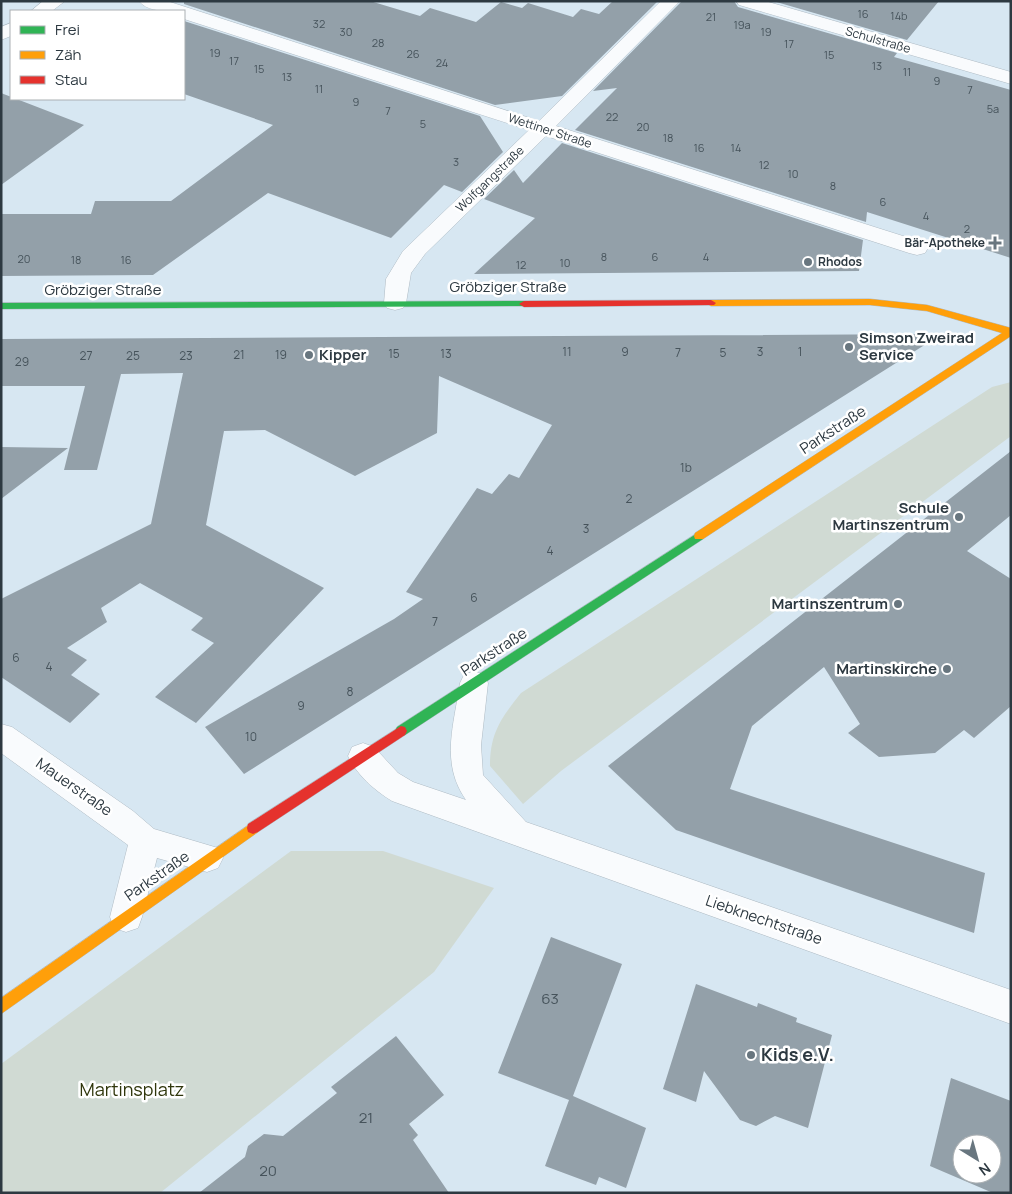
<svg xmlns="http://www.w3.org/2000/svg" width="1012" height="1194" font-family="Manrope,sans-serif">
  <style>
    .green { fill: #d0dad3 }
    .building { fill: #93a0a9; fill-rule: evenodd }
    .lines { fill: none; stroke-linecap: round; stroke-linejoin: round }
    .street-casing { stroke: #afbbc4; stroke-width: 1 }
    .fast-casing { stroke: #afbbc4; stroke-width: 1 }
    .slow-casing { stroke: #afbbc4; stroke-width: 1 }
    .jam-casing { stroke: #afbbc4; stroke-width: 1 }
    .street { fill: #f9fbfd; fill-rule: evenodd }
    .fast { fill: #30b455; fill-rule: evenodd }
    .slow { fill: #ff9f0a; fill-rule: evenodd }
    .jam { fill: #e5322d; fill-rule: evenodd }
    .poi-dot { fill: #68767f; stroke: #fff; stroke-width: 2 }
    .labels { text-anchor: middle; stroke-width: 5; stroke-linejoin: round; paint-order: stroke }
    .far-number-label { font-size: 11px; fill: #46535b }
    .far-street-label { font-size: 12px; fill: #2d3941; stroke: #fff }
    .far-poi-label { font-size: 12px; font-weight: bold; fill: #2d3941; stroke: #fff; text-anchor: end }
    .number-label { font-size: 12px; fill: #46535b }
    .street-label { font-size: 15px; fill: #2d3941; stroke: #fff }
    .poi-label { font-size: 15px; font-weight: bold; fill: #2d3941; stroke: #fff; text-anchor: end }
    .near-number-label { font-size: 15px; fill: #46535b }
    .near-poi-label { font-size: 18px; font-weight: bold; fill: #2d3941; stroke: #fff; text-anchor: start }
    .near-park-label { font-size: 18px; fill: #2f360b; stroke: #fff }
  </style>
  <rect width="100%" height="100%" fill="#d7e7f2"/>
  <path class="green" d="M1011,382V436L561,771L523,804L490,766C490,733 501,718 521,693L992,387Z
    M291,851H383L494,888L434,972L160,1193H1V1064Z"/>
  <path class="building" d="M184,1H370L420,16L430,8L476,22L501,2L522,8L528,3L573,17L581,9L599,14L613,1H658L562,96L495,105L184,4Z
    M682,1H734L738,7L897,53L894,57L1011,90V258L867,212L866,222L575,130L617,88L593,91Z
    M773,1H939L907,40Z
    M184,21L480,116L503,152L462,192L444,185L391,238L268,193L153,275L1,276V214H91L95,201H171L273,125L184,94Z
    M1,93L84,125L1,185Z
    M562,143L863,240L859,271L474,274L535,218L484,199L514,170L523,183Z
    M942,334L244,774L205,727L394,619L423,599L406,592L477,488L492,494L509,474L519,478L552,425L439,376L437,433L355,476L265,430L224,431L206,525L324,588L196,723L155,697L214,643L191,630L203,618L140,583L101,608L107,622L67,648L87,660L71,675L100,694L70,723L1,677V599L151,524L183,373L121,374L97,470H64L85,386H1V339Z
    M1,447L68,448L1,499Z
    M1011,451V515L967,551L1011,579V706L974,738L964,730L935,753L879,757L848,733L860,724L824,667L752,726L730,789L985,873L974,933L676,830L608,766Z
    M551,937L622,964L573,1096L646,1128L626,1188L599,1177L596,1185L545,1166L569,1100L498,1073Z
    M696,984L757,1007L758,1003L797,1018L796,1022L832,1035L808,1128L775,1116L756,1126L740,1120L704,1071L696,1102L663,1089Z
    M396,1036L444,1095L409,1124L418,1135L413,1140L449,1193H199L245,1157L248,1146L264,1134L283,1136L337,1093L331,1087Z
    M951,1078L1011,1101V1193H993L930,1166ZM962,1144H992V1174H962Z"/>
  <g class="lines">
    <defs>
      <path id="street" d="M43,1H65L52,11H31Z
        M139,1H167L539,121L661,1H680L556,126L925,243L928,248L925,253L917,255L909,253L546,136L425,254L411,273L406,303L403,308L395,310L387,308L384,303L386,279L403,251L529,130L184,19V11C171,11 148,13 139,1Z
        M736,1H765L1011,72V84L739,5Z
        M11,23V36L1,40V27Z
        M474,671L484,675L488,683L481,745L483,775L526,822L1011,990V1024L392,801C374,790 357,775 348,756L352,747L363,743L374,747L398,773L413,782L466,800C440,763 454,725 460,683L464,675Z
        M1,724L12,727L133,811L154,829L218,848L223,858L218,868L207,872L157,858L142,917L138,928L126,932L114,928L110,917L128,845L1,753Z"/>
      <path id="fast" d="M524,301L529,304L527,306L1,309V303Z
        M699,532L704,536L703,539L405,735L401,736L397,735L395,731L397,727Z"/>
      <path id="slow" d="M870,299L927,305L1011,328V336L703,539H695L694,536L695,533L1002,333L927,311L870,305L711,306L706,303L711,300Z
        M253,822L258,824L259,828L258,832L1,1014V998Z"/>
      <path id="jam" d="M711,300L716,303L714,305L524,307L519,304L524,301Z
        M401,726L405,727L407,731L405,735L258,832L253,834L248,832L247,828L248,824Z"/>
    </defs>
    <use href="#street" class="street-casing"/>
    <use href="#fast" class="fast-casing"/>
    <use href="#slow" class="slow-casing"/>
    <use href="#jam" class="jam-casing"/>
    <use href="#street" class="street"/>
    <use href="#fast" class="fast"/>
    <use href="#slow" class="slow"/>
    <use href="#jam" class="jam"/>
  </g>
  <g class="poi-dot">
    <path d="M992.5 235.5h5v5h5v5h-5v5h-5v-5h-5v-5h5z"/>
    <circle cx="808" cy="262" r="5"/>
    <circle cx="849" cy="347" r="5"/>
    <circle cx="309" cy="355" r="5"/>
    <circle cx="959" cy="517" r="5"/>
    <circle cx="898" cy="604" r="5"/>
    <circle cx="947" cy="669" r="5"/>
    <circle cx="751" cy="1055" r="5"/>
  </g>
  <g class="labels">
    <g class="far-number-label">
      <text x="863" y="18">16</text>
      <text x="899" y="20">14b</text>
      <text x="711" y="21">21</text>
      <text x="319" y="28">32</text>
      <text x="742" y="29">19a</text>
      <text x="346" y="36">30</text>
      <text x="766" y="36">19</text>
      <text x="378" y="47">28</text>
      <text x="789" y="48">17</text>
      <text x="215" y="57">19</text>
      <text x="413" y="58">26</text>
      <text x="829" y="59">15</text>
      <text x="234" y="65">17</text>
      <text x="442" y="67">24</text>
      <text x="877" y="70">13</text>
      <text x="259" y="73">15</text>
      <text x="907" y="76">11</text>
      <text x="287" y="81">13</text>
      <text x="937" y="85">9</text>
      <text x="319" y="93">11</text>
      <text x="970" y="94">7</text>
      <text x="356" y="106">9</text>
      <text x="993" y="113">5a</text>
      <text x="388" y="115">7</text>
      <text x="612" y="121">22</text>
      <text x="423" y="128">5</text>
      <text x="643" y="131">20</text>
      <text x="668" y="142">18</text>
      <text x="699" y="152">16</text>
      <text x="736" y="152">14</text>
      <text x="456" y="166">3</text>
      <text x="764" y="169">12</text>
      <text x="793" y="178">10</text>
      <text x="833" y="190">8</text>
      <text x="883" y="206">6</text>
      <text x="926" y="220">4</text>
      <text x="967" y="233">2</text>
      <text x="604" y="261">8</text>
      <text x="655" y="261">6</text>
      <text x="706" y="261">4</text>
      <text x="24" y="263">20</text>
      <text x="76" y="264">18</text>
      <text x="126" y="264">16</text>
      <text x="565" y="267">10</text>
      <text x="521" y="269">12</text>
    </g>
    <g class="far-street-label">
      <text transform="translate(878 40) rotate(16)" y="4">Schulstraße</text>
      <text transform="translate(550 131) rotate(18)" y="4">Wettiner Straße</text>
      <text transform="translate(490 179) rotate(-44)" y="4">Wolfgangstraße</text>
    </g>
    <g class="far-poi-label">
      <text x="985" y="247">Bär-Apotheke</text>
      <text x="818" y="266" text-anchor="start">Rhodos</text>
    </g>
    <g class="number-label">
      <text x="567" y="356">11</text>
      <text x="625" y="356">9</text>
      <text x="760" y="356">3</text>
      <text x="800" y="356">1</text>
      <text x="678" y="357">7</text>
      <text x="723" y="357">5</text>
      <text x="394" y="358">15</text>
      <text x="446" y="358">13</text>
      <text x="239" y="359">21</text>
      <text x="281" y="359">19</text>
      <text x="86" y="360">27</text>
      <text x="133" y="360">25</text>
      <text x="186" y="360">23</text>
      <text x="22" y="366">29</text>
      <text x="686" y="472">1b</text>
      <text x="629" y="503">2</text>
      <text x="586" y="533">3</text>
      <text x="550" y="555">4</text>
      <text x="474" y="602">6</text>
      <text x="435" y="626">7</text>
      <text x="16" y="662">6</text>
      <text x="49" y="671">4</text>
      <text x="350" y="696">8</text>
      <text x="301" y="710">9</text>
      <text x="251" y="741">10</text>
    </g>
    <g class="street-label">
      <text x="508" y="292">Gröbziger Straße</text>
      <text x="103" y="295">Gröbziger Straße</text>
      <text transform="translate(833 430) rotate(-33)" y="5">Parkstraße</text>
      <text transform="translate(494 652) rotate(-33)" y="5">Parkstraße</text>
      <text transform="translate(74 787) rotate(35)" y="5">Mauerstraße</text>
      <text transform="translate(157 876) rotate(-35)" y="5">Parkstraße</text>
      <text transform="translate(764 920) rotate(19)" y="5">Liebknechtstraße</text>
    </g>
    <g class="poi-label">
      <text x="859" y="343" text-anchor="start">Simson Zweirad<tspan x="859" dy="17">Service</tspan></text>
      <text x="319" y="360" text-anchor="start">Kipper</text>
      <text x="949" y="513">Schule<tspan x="949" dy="17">Martinszentrum</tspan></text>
      <text x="888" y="609">Martinszentrum</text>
      <text x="937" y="674">Martinskirche</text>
    </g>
    <g class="near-number-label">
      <text x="550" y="1004">63</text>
      <text x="366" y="1123">21</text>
      <text x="268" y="1176">20</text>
    </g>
    <g class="near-poi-label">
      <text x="761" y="1061">Kids e.V.</text>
    </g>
    <g class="near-park-label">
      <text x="132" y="1096">Martinsplatz</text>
    </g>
  </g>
  <rect width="1012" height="1194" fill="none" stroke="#2d3941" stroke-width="5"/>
  <rect x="10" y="10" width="175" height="90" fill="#ffffff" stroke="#abb0b3"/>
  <rect x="20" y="26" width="25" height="8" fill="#30b455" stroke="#abb0b3"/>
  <text x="55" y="35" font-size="15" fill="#2d3941">Frei</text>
  <rect x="20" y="51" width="25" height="8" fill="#ff9f0a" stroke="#abb0b3"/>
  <text x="55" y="60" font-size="15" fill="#2d3941">Zäh</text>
  <rect x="20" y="76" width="25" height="8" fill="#e5322d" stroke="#abb0b3"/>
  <text x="55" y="85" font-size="15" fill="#2d3941">Stau</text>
  <g transform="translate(977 1159) rotate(143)"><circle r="24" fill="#ffffff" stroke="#abb0b3"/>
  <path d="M0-4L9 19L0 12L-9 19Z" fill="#68767f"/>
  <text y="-8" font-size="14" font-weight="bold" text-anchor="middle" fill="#2d3941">N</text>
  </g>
</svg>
